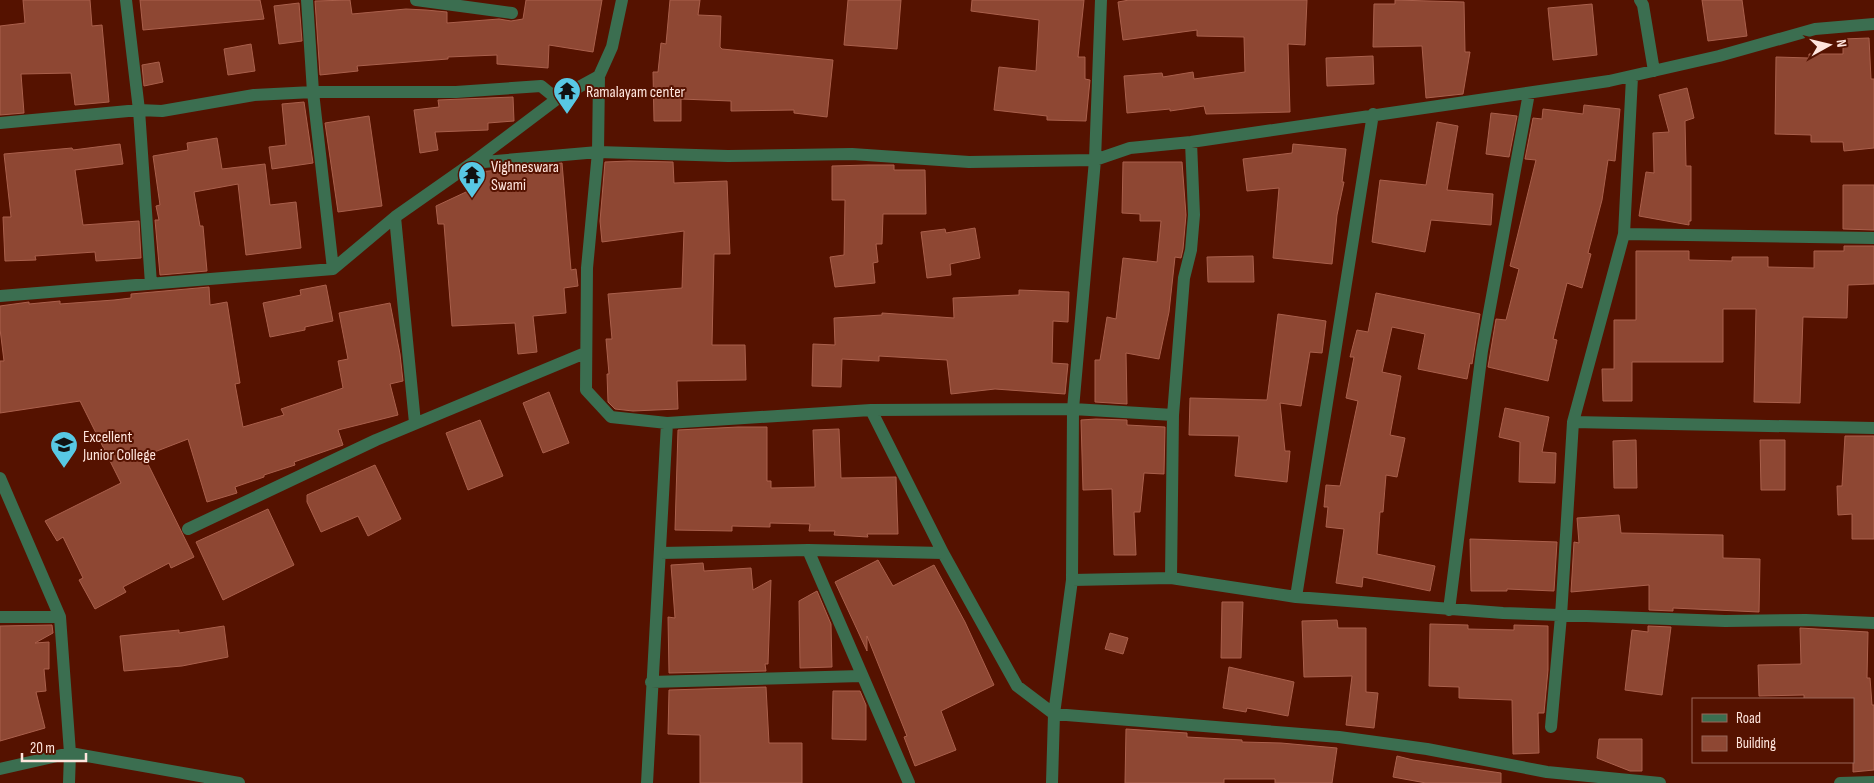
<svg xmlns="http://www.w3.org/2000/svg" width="1874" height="783" font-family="'Sofia Sans Condensed',sans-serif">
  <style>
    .building { fill: #8e4733; stroke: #aa604c }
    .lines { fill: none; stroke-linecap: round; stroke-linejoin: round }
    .street { stroke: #3b6e50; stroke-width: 12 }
    .labels { text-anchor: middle; stroke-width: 4; stroke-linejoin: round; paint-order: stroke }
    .poi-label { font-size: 16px; fill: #ffe5dd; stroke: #551200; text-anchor: start }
  </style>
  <rect width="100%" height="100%" fill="#551200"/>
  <path class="building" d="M23,0H90L92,26L102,25L109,102L75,105L71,73L21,74L24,113L0,115V26L25,23Z
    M140,0H260L264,19L143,30Z
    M350,0L352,14L406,9L426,10L447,12V23L499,19L511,21L523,19L526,0H602L593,52L549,45L548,68L497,64V55L448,57V59L357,66L358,71L320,75L315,1Z
    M670,0H700L698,15L721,16L720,47L722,49L833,60L827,117L794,113V110L731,111V101L681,99V121H654L653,72H658L661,43L666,44Z
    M848,0H901L897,49L844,45Z
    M972,0H1084L1078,57H1085V79L1090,80L1086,121L1047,120V116L994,110L999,67L1036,71L1039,20L971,11Z
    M1129,0H1307L1305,45L1288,44L1290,112L1206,114L1204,106L1170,111V109L1127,113L1124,76L1162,73L1163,77L1193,72L1194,79L1245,72L1244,37L1197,36V30L1123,40L1118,2Z
    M1395,0L1464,2L1465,52H1470L1463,94L1426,98L1422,46L1373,47L1374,4H1395Z
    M1702,0H1742L1747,36L1708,41Z
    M299,3L302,41L279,44L274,6Z
    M1592,4L1597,55L1553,60L1548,8Z
    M1869,38L1871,79H1874V148L1844,151L1843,142H1811V135L1775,134L1776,57L1809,58V54H1843V39Z
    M251,44L255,71L228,75L224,49Z
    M1373,56L1374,84L1327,86L1326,58Z
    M159,62L163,82L144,86L142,65Z
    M1687,88L1694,118L1685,121L1686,166H1691V221H1689V225L1639,216L1646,172L1654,173L1653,133L1669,132L1659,95Z
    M513,97L514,121L488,123V130L435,132L438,150L420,153L414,110L439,107L438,100Z
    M304,102L313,163L272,169L269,147L286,145L282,104Z
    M1584,105L1620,109L1615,161L1608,160L1602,200L1588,253L1591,254L1582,288L1567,283L1553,339L1557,340L1548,381L1488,367L1496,319L1506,320L1519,269L1510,266L1536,160L1525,159L1533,118L1542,119L1543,109L1583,114Z
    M1491,113L1517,116L1509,157L1486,154Z
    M369,116L382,206L338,212L325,123Z
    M1437,122L1458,126L1447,190L1493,194L1491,225L1431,220L1425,252L1372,242L1380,180L1426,185Z
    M217,138L222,169L265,164L270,205L296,202L301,248L246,255L238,184L194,192L200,226H203L207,271L160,275L155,220H159L156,206L160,205L153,156L188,150L187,143Z
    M120,144L123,164L75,170L83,225L139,221L141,258L96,261L95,252L35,256L36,260L5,261L3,217H11L4,154L72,148L73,150Z
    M1293,144L1346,149L1342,182H1344L1337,215L1332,264L1273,258L1279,188L1247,191L1243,159L1292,153Z
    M629,161L673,162L674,183L727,181L730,254H714L712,345H745L746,380L677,381L678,409L633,411L615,409L608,402L607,374H609L606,339H612L608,294L682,288L684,231L602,242L600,221L605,162Z
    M1123,162H1182L1186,215L1183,249L1181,258L1175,257L1169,312L1159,359L1126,353L1127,404L1095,402V360H1100L1107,317L1116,319L1123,258L1157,262L1161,221H1140V214L1122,213Z
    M562,163L571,270L576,269L578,286L564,288L566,313L533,316L537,352L518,354L515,323L452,326L444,224H438L436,206L481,185L480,172Z
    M868,165H894V170H925L926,214H883L882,244H876L878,262L873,263L875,283L835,287L830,257L844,255L845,200H832V166Z
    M1843,185H1874V230L1843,229Z
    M975,228L980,258L950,264L951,275L927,278L921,232L945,229L946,233Z
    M1844,246H1874V284L1848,285L1847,318L1803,317L1800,403L1754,402L1756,309H1723V362H1632V401H1603L1602,369H1614V320H1636V251H1689V260L1732,261V257H1768V267L1814,268V251H1844Z
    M1253,256L1254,282H1208L1207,257Z
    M326,285L333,321L305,327V330L270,337L263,303L301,295L300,290Z
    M209,287L210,305L227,302L240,383L235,384L243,427L284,415L281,409L343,388L338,361L348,359L339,313L390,303L400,354L403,381L390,384L398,415L338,430L343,445L294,462L295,465L264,475V477L235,487L237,493L207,502L188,439L144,456L194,557L171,568L169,563L123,587L126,592L95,609L79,580L83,578L63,537L57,541L45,521L121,483L80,401L0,413V361H4L0,329V306L29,302V304L60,301V304L114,300L131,298V294Z
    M1019,290L1069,292L1068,322L1053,321L1052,363L1068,364L1065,394L995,389L951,394L947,360L879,356V361L842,359L841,387L812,386L813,344L835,345L834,318L882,315V313L954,318L953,298L1019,295Z
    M1376,293L1480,314L1472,364L1470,363L1467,379L1418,369L1425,334L1392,327L1382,372L1401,376L1390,435L1405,438L1397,477L1386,475L1383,512H1380L1377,554L1435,566L1430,591L1363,577L1362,587L1336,583L1344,529L1326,527L1328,507H1324L1326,485L1340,486L1358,401L1346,398L1354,357H1350L1357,330L1368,332Z
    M1278,314L1326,321L1322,353L1310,352L1301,406L1280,403L1285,451H1290L1287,482L1235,476L1239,436L1189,435L1190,398L1267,400Z
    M549,392L569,443L543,453L523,403Z
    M1505,408L1549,417L1542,452L1556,453L1555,483L1519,482L1520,442L1499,437Z
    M1096,419L1127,420V425L1165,427L1164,474L1144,473L1140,512H1134L1136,555H1114L1112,489L1083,490L1081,420Z
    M480,420L503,476L468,490L446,433Z
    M738,427H767V481H771V488L815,487L813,430L839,429L841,478L896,477L898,534H867L868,537L834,535L835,531H809L810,524L770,523V527L732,526V531L675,530L678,430Z
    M1845,436H1874V539H1852V514L1838,515L1837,486H1842Z
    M1636,440L1637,488H1614L1613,441Z
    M1760,440H1785V490H1761Z
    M375,465L401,519L368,536L358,516L321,532L307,502V495Z
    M268,509L294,565L223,600L196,542Z
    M1619,515L1621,533L1723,535V558L1760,559L1759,612L1673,608V611L1649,610V585L1571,592L1574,542L1579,543L1577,518Z
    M1470,539L1557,542L1554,591L1507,589V591H1471Z
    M878,560L893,586L934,565L965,622L994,685L941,711L956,750L915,766L904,737L907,736L867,636V651L835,582Z
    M703,563L704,571L751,568L753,590L771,580L768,664H765L766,671L669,673L668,617L675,618L671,565Z
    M817,591L831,624L832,667L800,668L799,601Z
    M1222,602H1243L1241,658H1221Z
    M1337,620L1338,628H1366V692L1378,693L1374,728L1346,725L1352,676L1304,677L1302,621Z
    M1430,624L1468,625V629L1514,630V625L1548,626V670L1544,713H1538L1539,753L1513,754L1512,700L1459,698V687L1429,686Z
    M52,625L53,633L35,643L49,642V669H44L46,691L36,692L45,728L0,741V626Z
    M224,626L228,657L182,666L124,671L120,636L179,630V633Z
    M1648,626L1671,627L1662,695L1625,690L1632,630L1648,632Z
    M1800,628L1868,632L1867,678H1870L1872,705H1874V770L1853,772V699H1804V695L1759,696L1758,665L1801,664Z
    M1110,633L1128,638L1123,654L1105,649Z
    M1229,667L1294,682L1288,716L1247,708L1246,712L1223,708Z
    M766,687L769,743H802V783H700V735L668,734L669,690Z
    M833,691H860L866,705V740L832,739Z
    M1126,729L1187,733V737L1242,740V742L1281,743L1337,748L1332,783H1275V779H1224V783H1125Z
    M1599,739H1642V771H1630L1597,758Z
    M1397,756L1413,760L1501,773V783H1426L1393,777Z"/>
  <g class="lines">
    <path class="street" d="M126,0L139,110L151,284
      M307,0L313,92L333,269
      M416,0L512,13
      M1101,0L1095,160L1073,409L1072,580L1054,714L1339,737L1427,749L1547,772L1660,783
      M1640,0L1643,5L1654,71
      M599,76L598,152L587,268L586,390L611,417L667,423L647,783
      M0,123L139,110L162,111L254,95L313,92H456L541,86L557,99
      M472,163L598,152L728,156L852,154L969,162L1095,160L1130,148L1191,142L1609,81L1719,56L1815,29L1874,24
      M395,217L415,423
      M1624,234L1874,238
      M0,296L333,269L395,217L472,163L557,99L599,76L612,47L622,0
      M871,410L943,553L1017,686L1054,714L1052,783
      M1573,422L1874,428
      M667,423L871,410L1073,409L1173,415
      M0,478L60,617L70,753L69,783
      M188,529L376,440L585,353
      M808,550L909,783
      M660,553L808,550L943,553
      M1171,578L1173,415L1184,278L1191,250L1194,215L1191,142
      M1072,580L1171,578L1296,597L1503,613L1725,621L1806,620L1874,623
      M1296,597L1373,114
      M1449,610L1482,351L1529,93
      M0,617H60
      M651,682L861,676
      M1551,727L1561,616L1573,422L1624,234L1632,77
      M0,769L70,753L239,783
      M1840,783L1874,782"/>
  </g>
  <defs>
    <symbol id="temple-pin" viewBox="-11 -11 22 30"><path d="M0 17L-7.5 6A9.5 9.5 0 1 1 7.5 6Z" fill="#58c8e4" stroke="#551200"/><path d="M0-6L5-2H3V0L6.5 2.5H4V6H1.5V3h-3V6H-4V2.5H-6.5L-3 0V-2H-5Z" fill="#111"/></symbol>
    <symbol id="university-pin" viewBox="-11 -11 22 30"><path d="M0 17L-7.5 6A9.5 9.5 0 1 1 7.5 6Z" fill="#58c8e4" stroke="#551200"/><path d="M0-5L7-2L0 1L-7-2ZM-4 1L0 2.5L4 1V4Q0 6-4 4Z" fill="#111"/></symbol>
  </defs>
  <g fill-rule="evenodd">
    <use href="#temple-pin" x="551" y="75" width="32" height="43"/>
    <use href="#temple-pin" x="456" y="159" width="32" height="43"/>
    <use href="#university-pin" x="48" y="429" width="32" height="43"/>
  </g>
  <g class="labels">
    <g class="poi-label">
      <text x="586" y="97">Ramalayam center</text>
      <text x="491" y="172">Vighneswara<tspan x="491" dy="18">Swami</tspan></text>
      <text x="83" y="442">Excellent<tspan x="83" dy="18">Junior College</tspan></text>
    </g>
  </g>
  <rect x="1692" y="698" width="162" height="65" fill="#551200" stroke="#996658"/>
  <rect x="1702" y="714" width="25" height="8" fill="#3b6e50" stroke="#996658"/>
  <text x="1736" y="723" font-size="15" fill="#ffe5dd">Road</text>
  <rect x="1702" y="736" width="25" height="15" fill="#8e4733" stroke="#996658"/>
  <text x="1736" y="748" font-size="15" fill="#ffe5dd">Building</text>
  <g transform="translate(1829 45) rotate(82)" stroke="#551200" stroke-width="4" paint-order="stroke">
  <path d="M0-4L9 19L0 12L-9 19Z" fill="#ffe5dd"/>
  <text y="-8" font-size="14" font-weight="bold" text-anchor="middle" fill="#ffe5dd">N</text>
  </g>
  <path d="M22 753v8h64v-8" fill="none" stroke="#ffe5dd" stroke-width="2.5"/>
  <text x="30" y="753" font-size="15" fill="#ffe5dd" stroke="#551200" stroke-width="4" paint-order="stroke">20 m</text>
</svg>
